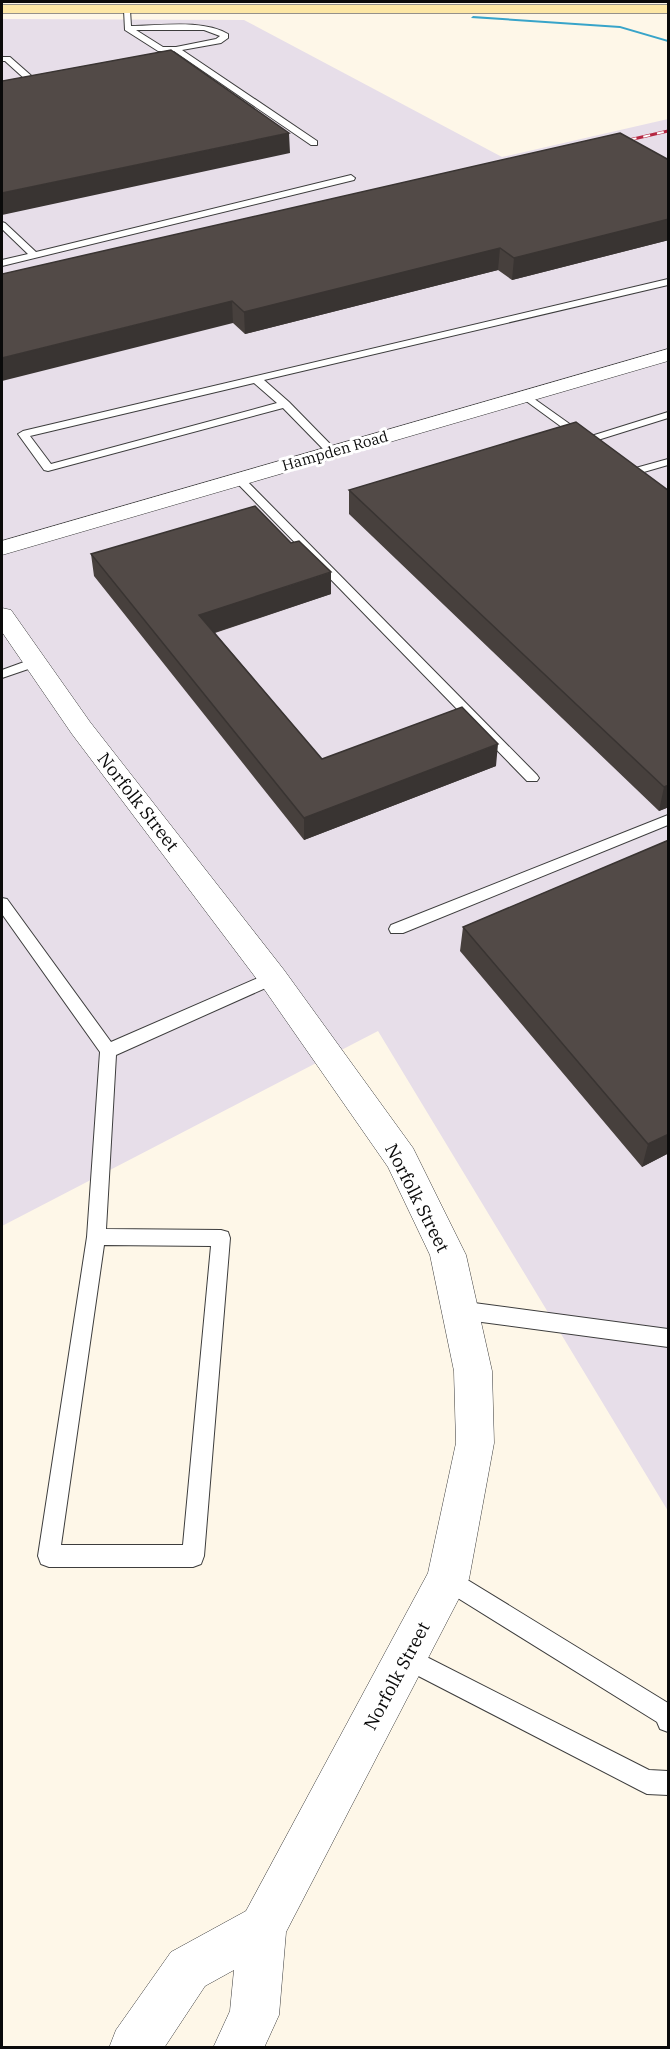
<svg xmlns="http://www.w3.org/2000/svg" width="670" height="2049" font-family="'IBM Plex Serif',serif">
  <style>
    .industrial { fill: #e7dee9 }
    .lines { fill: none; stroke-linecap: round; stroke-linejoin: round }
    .stream { fill: #38a4c9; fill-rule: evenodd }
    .lane-casing { stroke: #3d3d3d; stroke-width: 2 }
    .street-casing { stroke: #3d3d3d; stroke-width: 1 }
    .secondary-casing { stroke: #2c2c2c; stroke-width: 1 }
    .lane { fill: #fff; fill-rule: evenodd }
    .street { fill: #fff; fill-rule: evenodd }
    .secondary { fill: #fde7a5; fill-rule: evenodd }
    .rail-casing { stroke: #b52742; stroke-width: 3 }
    .rail { stroke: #fff; stroke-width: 2; stroke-dasharray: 7; stroke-linecap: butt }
    .wall { fill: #47403d }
    .shaded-wall { fill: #393432 }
    .building { fill: #524a47; stroke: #393432; stroke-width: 1.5 }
    .labels { text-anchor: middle; stroke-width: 6; stroke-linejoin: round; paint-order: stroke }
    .far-street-label { font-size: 15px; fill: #0a0a0a; stroke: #fff }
    .street-label { font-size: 18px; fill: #0a0a0a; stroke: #fff }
  </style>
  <rect width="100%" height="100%" fill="#fef7e8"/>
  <path class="industrial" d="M2,19L244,20L502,157L668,119V1511L378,1031L2,1226Z"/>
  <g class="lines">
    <path class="stream" d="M473,16L620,26L668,40V42L620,28L471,18Z"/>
    <defs>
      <path id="lane" d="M127,8L130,10L131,26C161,26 201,19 228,34V38L221,43L182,50L317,141V145H311L174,51H158L125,30L124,10ZM136,30H204L220,36L216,39L176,47H163Z
        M2,57H10L35,79V83L2,88V84L26,80L5,61H2Z
        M351,175L355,178L354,180L2,266V260L28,254L2,229V222L5,223L36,252Z
        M668,279V285L264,380L289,402L336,450L338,452L332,455L328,454L283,408L48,471L44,470L18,434L23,431ZM254,383L277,403L51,464L30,436Z
        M526,393L588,437L668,412V418L585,444L522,398V394Z
        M668,459V465L630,476L614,466L620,463L632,469Z
        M239,476L243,477L537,775L539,778L537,781H527L235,481V477Z
        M35,658L42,662L40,665L2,678V670Z
        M668,815V825L403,933H391L389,929L391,925Z
        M2,898L7,899L111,1042L267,974H279L281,978L279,982L116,1055L106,1229L221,1230L228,1232L230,1238L204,1556L201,1564L193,1567H49L41,1564L38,1556L87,1237L100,1052L2,914ZM104,1245L211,1246L183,1545H61Z
        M459,1301L668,1329V1347L459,1319L452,1316L449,1310L452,1304Z
        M448,1568L668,1703V1732L660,1729L657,1722L440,1587L437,1579L440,1571Z
        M407,1647L649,1770L668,1771V1795L647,1794L639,1790L399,1666L396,1658L399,1650Z"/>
      <path id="street" d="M668,349V361L2,555V541Z
        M2,608L11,610L90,722L284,970L413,1148L466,1255L492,1371L494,1443L469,1579L286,1932L279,2015L264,2048H213L230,2011L234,1970L205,1986L164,2048H109L116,2030L171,1952L246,1911L428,1573L456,1443L454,1371L430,1255L388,1167L262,986L72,734L2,632Z"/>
      <path id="secondary" d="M2,5H668V13H2Z"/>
    </defs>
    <use href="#lane" class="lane-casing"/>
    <use href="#street" class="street-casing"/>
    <use href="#secondary" class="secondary-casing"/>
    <use href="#lane" class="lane"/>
    <use href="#street" class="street"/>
    <use href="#secondary" class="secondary"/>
    <defs>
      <path id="rail" d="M616,143L668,131"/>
    </defs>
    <use href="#rail" class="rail-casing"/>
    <use href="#rail" class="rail"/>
  </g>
  <path class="wall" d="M669,160V240L512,280L498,270L245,334L233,323L2,274Z
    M349,490L669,491V807L659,811L349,514Z
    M91,554L331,594L215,633L322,759L496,766L304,840L94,576Z
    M669,840V1153L642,1167L460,951L463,927Z"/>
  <path class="shaded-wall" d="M289,133L290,153L2,215V193Z
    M669,219V240L512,280L514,258Z
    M500,248L498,270L245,334L244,312Z
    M232,301L233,323L2,381V358Z
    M331,572V594L201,637L199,615Z
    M498,744L496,766L304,840V818Z
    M669,785V807L659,811L664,787Z
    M669,1134V1153L642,1167L648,1144Z"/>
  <path class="building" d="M171,50L289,133L2,193V81Z
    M620,133L669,160V219L514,258L500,248L244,312L232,301L2,358V274Z
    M576,422L669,491V785L664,787L349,490Z
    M255,506L291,543L299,541L331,572L199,615L322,759L462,707L498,744L304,818L91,554Z
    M669,840V1134L648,1144L463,927Z"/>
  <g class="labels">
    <g class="far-street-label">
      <text transform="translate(335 451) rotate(-16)" y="5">Hampden Road</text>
    </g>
    <g class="street-label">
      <text transform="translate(138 802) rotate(52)" y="6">Norfolk Street</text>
      <text transform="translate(417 1198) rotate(63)" y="6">Norfolk Street</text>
      <text transform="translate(397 1676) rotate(-62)" y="6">Norfolk Street</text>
    </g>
  </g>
  <rect width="670" height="2049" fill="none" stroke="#0a0a0a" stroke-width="6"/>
</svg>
